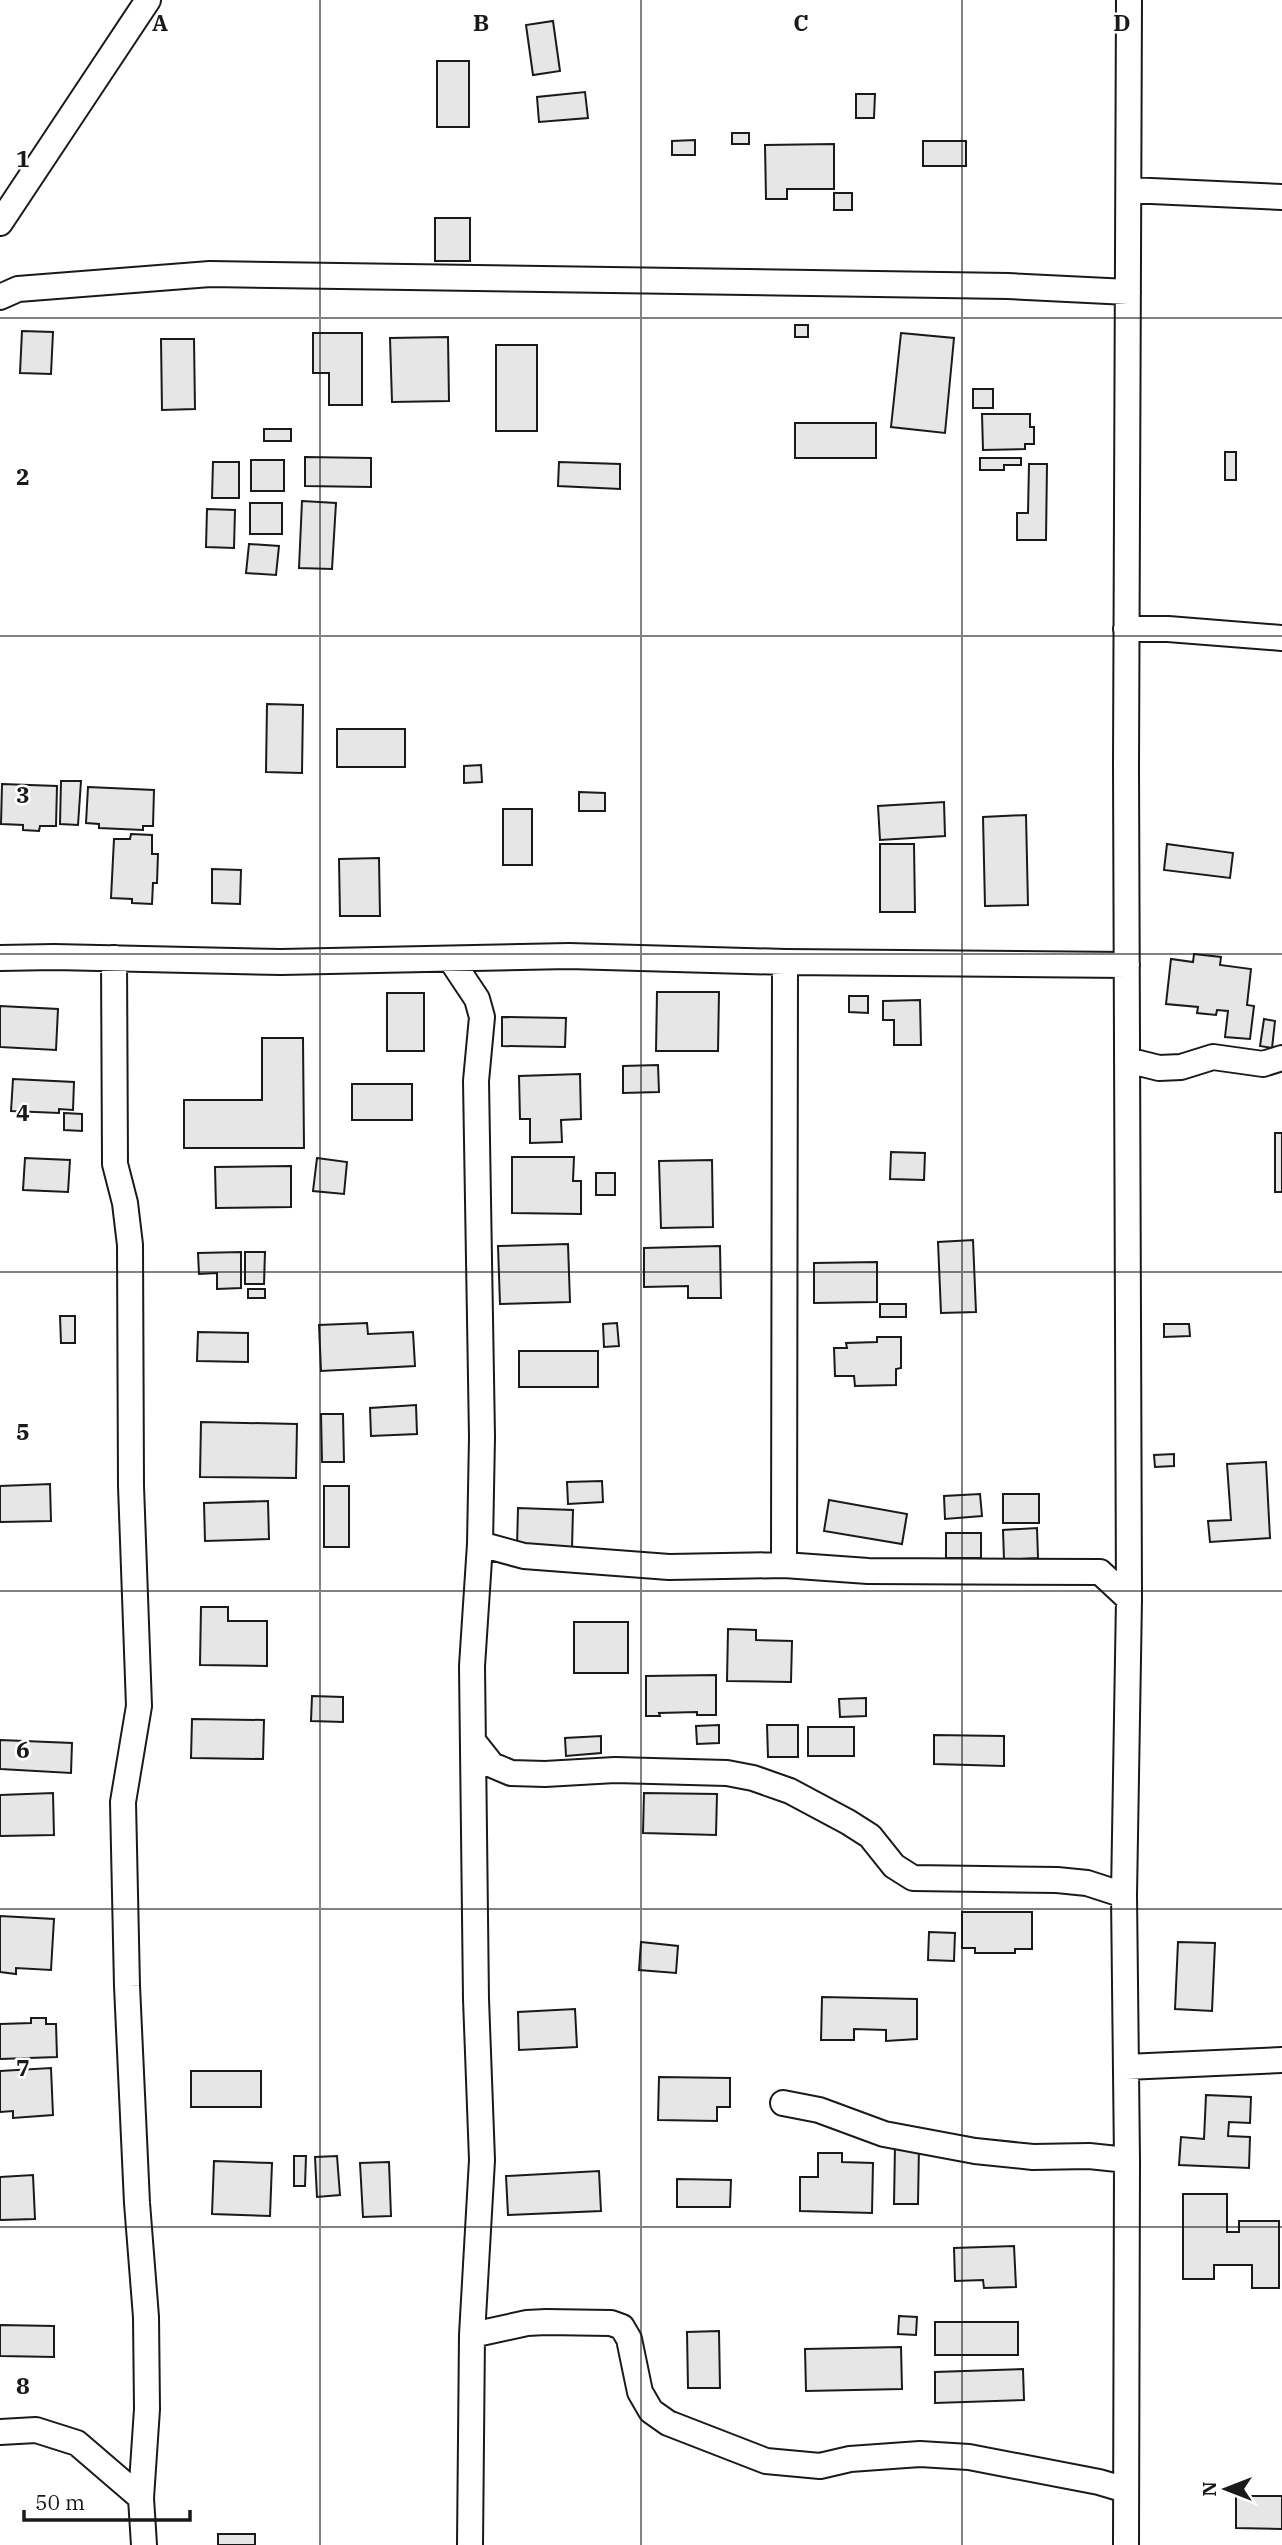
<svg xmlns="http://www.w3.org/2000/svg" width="1282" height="2545" font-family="'IBM Plex Serif',serif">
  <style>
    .building { fill: #e6e6e6; stroke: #1a1a1a; stroke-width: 2 }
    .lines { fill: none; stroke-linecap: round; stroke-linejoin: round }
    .minor-casing { stroke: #1a1a1a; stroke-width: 28 }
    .minor { stroke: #fff; stroke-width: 24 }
    .grid { fill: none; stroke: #1a1a1a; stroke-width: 2; stroke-opacity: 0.55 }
    .grid-label { font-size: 23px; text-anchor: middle; font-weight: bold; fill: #1a1a1a; stroke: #fff; stroke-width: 5; stroke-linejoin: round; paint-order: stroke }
  </style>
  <rect width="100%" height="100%" fill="#fff"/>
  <path class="building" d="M553,21L560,71L533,75L526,25Z
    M437,61H469V127H437Z
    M585,92L588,118L539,122L537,97Z
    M856,94H875L874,118H856Z
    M732,133H749V144H732Z
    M695,140V155H672V141Z
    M923,141H966V166H923Z
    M834,144V189H787V199H766L765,145Z
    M834,193H852V210H834Z
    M435,218H470V261H435Z
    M795,325H808V337H795Z
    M22,331L53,332L51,374L20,373Z
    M313,333H362V405H329V373H313Z
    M901,333L954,338L945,433L891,427Z
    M448,337L449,401L392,402L390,338Z
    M161,339H194L195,409L162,410Z
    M496,345H537V431H496Z
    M973,389H993V408H973Z
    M982,414H1030V427H1034V444H1025V449L983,450Z
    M795,423H876V458H795Z
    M264,429H291V441H264Z
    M1225,452H1236V480H1225Z
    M305,457L371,458V487L305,486Z
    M980,458H1021V465H1004V470H980Z
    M251,460H284V491H251Z
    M213,462H239V498H212Z
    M559,462L620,464V489L558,486Z
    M1029,464H1047L1046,540H1017V513H1028Z
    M302,501L336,503L332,569L299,568Z
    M250,503H282V534H250Z
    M207,509L235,510L234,548L206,547Z
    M249,544L279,546L276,575L246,573Z
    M267,704L303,705L302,773L266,772Z
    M337,729H405V767H337Z
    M481,765L482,782L464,783V766Z
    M61,781H81L78,825L60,824Z
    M2,784L57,786L56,826H40L39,831L23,830V825L1,824Z
    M88,787L154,790L153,826H143V830L99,828V824L86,823Z
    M579,792L605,793V811H579Z
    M944,802L945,836L880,840L878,806Z
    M503,809H532V865H503Z
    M1026,815L1028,905L985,906L983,817Z
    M131,834L152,835V854H158L157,883H153L152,904L132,903V899L111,898L114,839H130Z
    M880,844H914L915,912H880Z
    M1167,844L1233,853L1230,878L1164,870Z
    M379,858L380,916H340L339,859Z
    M212,869L241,870L240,904L212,903Z
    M1194,954L1221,957L1220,965L1251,969L1247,1005L1254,1006L1250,1039L1225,1037L1228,1011L1217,1010L1216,1015L1197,1013L1198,1007L1166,1004L1171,959L1193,962Z
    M657,992H719L718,1051H656Z
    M387,993H424V1051H387Z
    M849,996H868V1013L849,1012Z
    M920,1000L921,1045H894V1020H883V1001Z
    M0,1006L58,1009L56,1050L0,1047Z
    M502,1017L566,1018L565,1047L502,1046Z
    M1264,1019L1275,1021L1272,1048L1260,1046Z
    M262,1038H303L304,1148H184V1100H262Z
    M658,1065L659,1092L623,1093V1066Z
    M580,1074L581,1119L561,1120L562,1142L530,1143V1119H520L519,1076Z
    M13,1079L74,1082L73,1110L59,1109V1113L11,1111Z
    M352,1084H412V1120H352Z
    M64,1113L82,1114V1131L64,1130Z
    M1275,1133H1282V1192H1275Z
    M891,1152L925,1153L924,1180L890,1179Z
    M512,1157H574L573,1181H581V1214L512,1213Z
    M25,1158L70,1160L68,1192L23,1190Z
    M317,1158L347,1162L344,1194L313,1191Z
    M712,1160L713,1227L661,1228L659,1161Z
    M291,1166V1207L216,1208L215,1167Z
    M596,1173H615V1195H596Z
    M973,1240L976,1312L941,1313L938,1242Z
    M568,1244L570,1302L500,1304L498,1246Z
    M720,1246L721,1298H688V1286L644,1287V1248Z
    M241,1252V1288L217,1289V1273L199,1274L198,1253Z
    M245,1252H265L264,1284H245Z
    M877,1262V1302L814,1303V1263Z
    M248,1289H265V1298H248Z
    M880,1304H906V1317H880Z
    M60,1316H75V1343H61Z
    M367,1323L368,1334L413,1332L415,1366L321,1371L319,1325Z
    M617,1323L619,1346L604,1347L603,1324Z
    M1164,1324H1189L1190,1336L1164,1337Z
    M198,1332L248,1333V1362L197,1361Z
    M877,1337H901V1368L896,1369V1385L855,1386L854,1376H835L834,1348H847L846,1343L877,1342Z
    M519,1351H598V1387H519Z
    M416,1405L417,1434L371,1436L370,1408Z
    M321,1414H343L344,1462H322Z
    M201,1422L297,1424L296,1478L200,1477Z
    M1174,1454V1466L1155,1467L1154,1455Z
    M1266,1462L1270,1538L1210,1542L1208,1521L1231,1520L1227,1464Z
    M602,1481L603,1502L568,1504L567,1482Z
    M50,1484L51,1521L0,1522V1486Z
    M324,1486H349V1547H324Z
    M980,1494L982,1516L945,1519L944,1496Z
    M1003,1494H1039V1523H1003Z
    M829,1500L907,1514L902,1544L824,1531Z
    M268,1501L269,1539L205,1541L204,1503Z
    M518,1508L573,1510L572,1548L517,1547Z
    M1037,1528L1038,1558L1004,1560L1003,1530Z
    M946,1533H981V1558H946Z
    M201,1607H228V1621H267V1666L200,1665Z
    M574,1622H628V1673H574Z
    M728,1629L756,1630V1640L792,1641L791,1682L727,1681Z
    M716,1675V1715H697V1712L659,1713L660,1716H646V1676Z
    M312,1696L343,1697V1722L311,1721Z
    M866,1698V1716L840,1717L839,1699Z
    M192,1719L264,1720L263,1759L191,1758Z
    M719,1725V1743L697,1744L696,1726Z
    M767,1725H798V1757H768Z
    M808,1727H854V1756H808Z
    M934,1735L1004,1736V1766L934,1764Z
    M601,1736V1753L566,1756L565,1738Z
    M0,1740L72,1743L71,1773L0,1769Z
    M53,1793L54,1835L0,1836V1795Z
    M644,1793L717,1794L716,1835L643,1833Z
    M962,1912H1032V1949H1015V1953H975V1948H962Z
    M0,1916L54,1919L51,1970L16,1968V1974L0,1972Z
    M929,1932L955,1933L954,1961L928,1960Z
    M641,1942L678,1946L676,1973L639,1970Z
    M1178,1942L1215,1943L1212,2011L1175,2009Z
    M822,1997L917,1999V2039L886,2041V2030L854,2029V2040H821Z
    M575,2009L577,2047L519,2050L518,2012Z
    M31,2018H46V2024H56L57,2057L0,2059V2024L31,2023Z
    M51,2068L53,2115L13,2118V2111L0,2112V2071Z
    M191,2071H261V2107H191Z
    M659,2077L730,2078V2107H717V2121L658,2120Z
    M1206,2095L1251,2097L1250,2123L1229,2122L1228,2136L1250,2137L1249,2168L1179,2165L1181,2137L1204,2139Z
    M895,2145H919L918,2204H894Z
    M818,2153H842V2162L873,2163L872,2213L800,2211V2177H818Z
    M294,2156H306L305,2186H294Z
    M337,2156L340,2195L317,2197L315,2157Z
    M214,2161L272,2163L270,2216L212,2214Z
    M389,2162L391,2216L363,2217L360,2163Z
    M599,2171L601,2211L508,2215L506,2176Z
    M33,2175L35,2219L0,2220V2177Z
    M677,2179L731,2180L730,2207H677Z
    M1183,2194H1227V2232H1239V2221H1279V2288H1252V2265H1214V2279H1183Z
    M1014,2246L1016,2287L984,2288L983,2280L955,2281L954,2248Z
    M899,2316L917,2317L916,2335L898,2334Z
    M935,2322H1018V2355H935Z
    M0,2325L54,2326V2357L0,2356Z
    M719,2331L720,2388H688L687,2332Z
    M901,2347L902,2389L806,2391L805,2349Z
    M1023,2369L1024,2400L935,2403V2372Z
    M1236,2496H1282V2529L1236,2528Z
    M218,2534H255V2545H218Z"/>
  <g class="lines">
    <defs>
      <path id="minor" d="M1129,0L1126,766L1129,1599
        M1129,190L1282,197
        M0,223L148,0
        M0,297L18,289L210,274L1008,286L1128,292
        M1126,629H1168L1282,638
        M0,958L54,957L281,962L569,956L785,962L1127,965
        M114,958L115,1164L125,1203L130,1245L131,1486L139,1706L123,1802L127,1986L137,2203L146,2317L147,2409L141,2498L144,2545
        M451,960L477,999L482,1017L476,1081L482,1437L480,1544L472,1666L476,1999L482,2160L472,2335L470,2545
        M1127,1060L1159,1068L1181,1067L1213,1057L1263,1064L1282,1058
        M480,1544L524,1556L669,1567L784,1565L868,1571L1100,1572L1129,1599L1124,1895L1127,2160L1126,2545
        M784,1565L785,962
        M473,1741L492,1765L511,1773L545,1774L615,1770L727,1773L753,1778L790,1791L848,1822L870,1836L894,1866L913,1878L1057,1880L1087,1883L1124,1895
        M1126,2067L1282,2060
        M783,2103L819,2110L884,2134L975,2151L1033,2157L1089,2156L1127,2160
        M472,2335L527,2323L546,2322L611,2323L622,2327L629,2339L640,2392L651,2411L668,2423L766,2461L820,2466L850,2459L920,2454L969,2457L1099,2482L1126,2490
        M0,2432L36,2430L77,2443L141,2498"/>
    </defs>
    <use href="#minor" class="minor-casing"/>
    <use href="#minor" class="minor"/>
  </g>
  <path class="grid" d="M320,0V2545M641,0V2545M962,0V2545M0,318H1282M0,636H1282M0,954H1282M0,1272H1282M0,1591H1282M0,1909H1282M0,2227H1282"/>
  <g class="grid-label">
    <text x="160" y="31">A</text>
    <text x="481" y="31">B</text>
    <text x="801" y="31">C</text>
    <text x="1122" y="31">D</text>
    <text x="23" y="167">1</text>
    <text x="23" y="485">2</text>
    <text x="23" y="803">3</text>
    <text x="23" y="1121">4</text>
    <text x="23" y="1440">5</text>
    <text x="23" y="1758">6</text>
    <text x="23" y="2076">7</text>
    <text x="23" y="2394">8</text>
  </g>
  <g transform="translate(1226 2489) rotate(270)" stroke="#ffffff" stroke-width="5" paint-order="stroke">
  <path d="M0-5L12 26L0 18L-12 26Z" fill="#1a1a1a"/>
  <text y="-10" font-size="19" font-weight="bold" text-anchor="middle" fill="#1a1a1a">N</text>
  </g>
  <path d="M24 2510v10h166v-10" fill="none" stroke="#1a1a1a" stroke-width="3.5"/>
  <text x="35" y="2510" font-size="21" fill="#1a1a1a" stroke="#ffffff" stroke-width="5" paint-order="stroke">50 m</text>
</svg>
